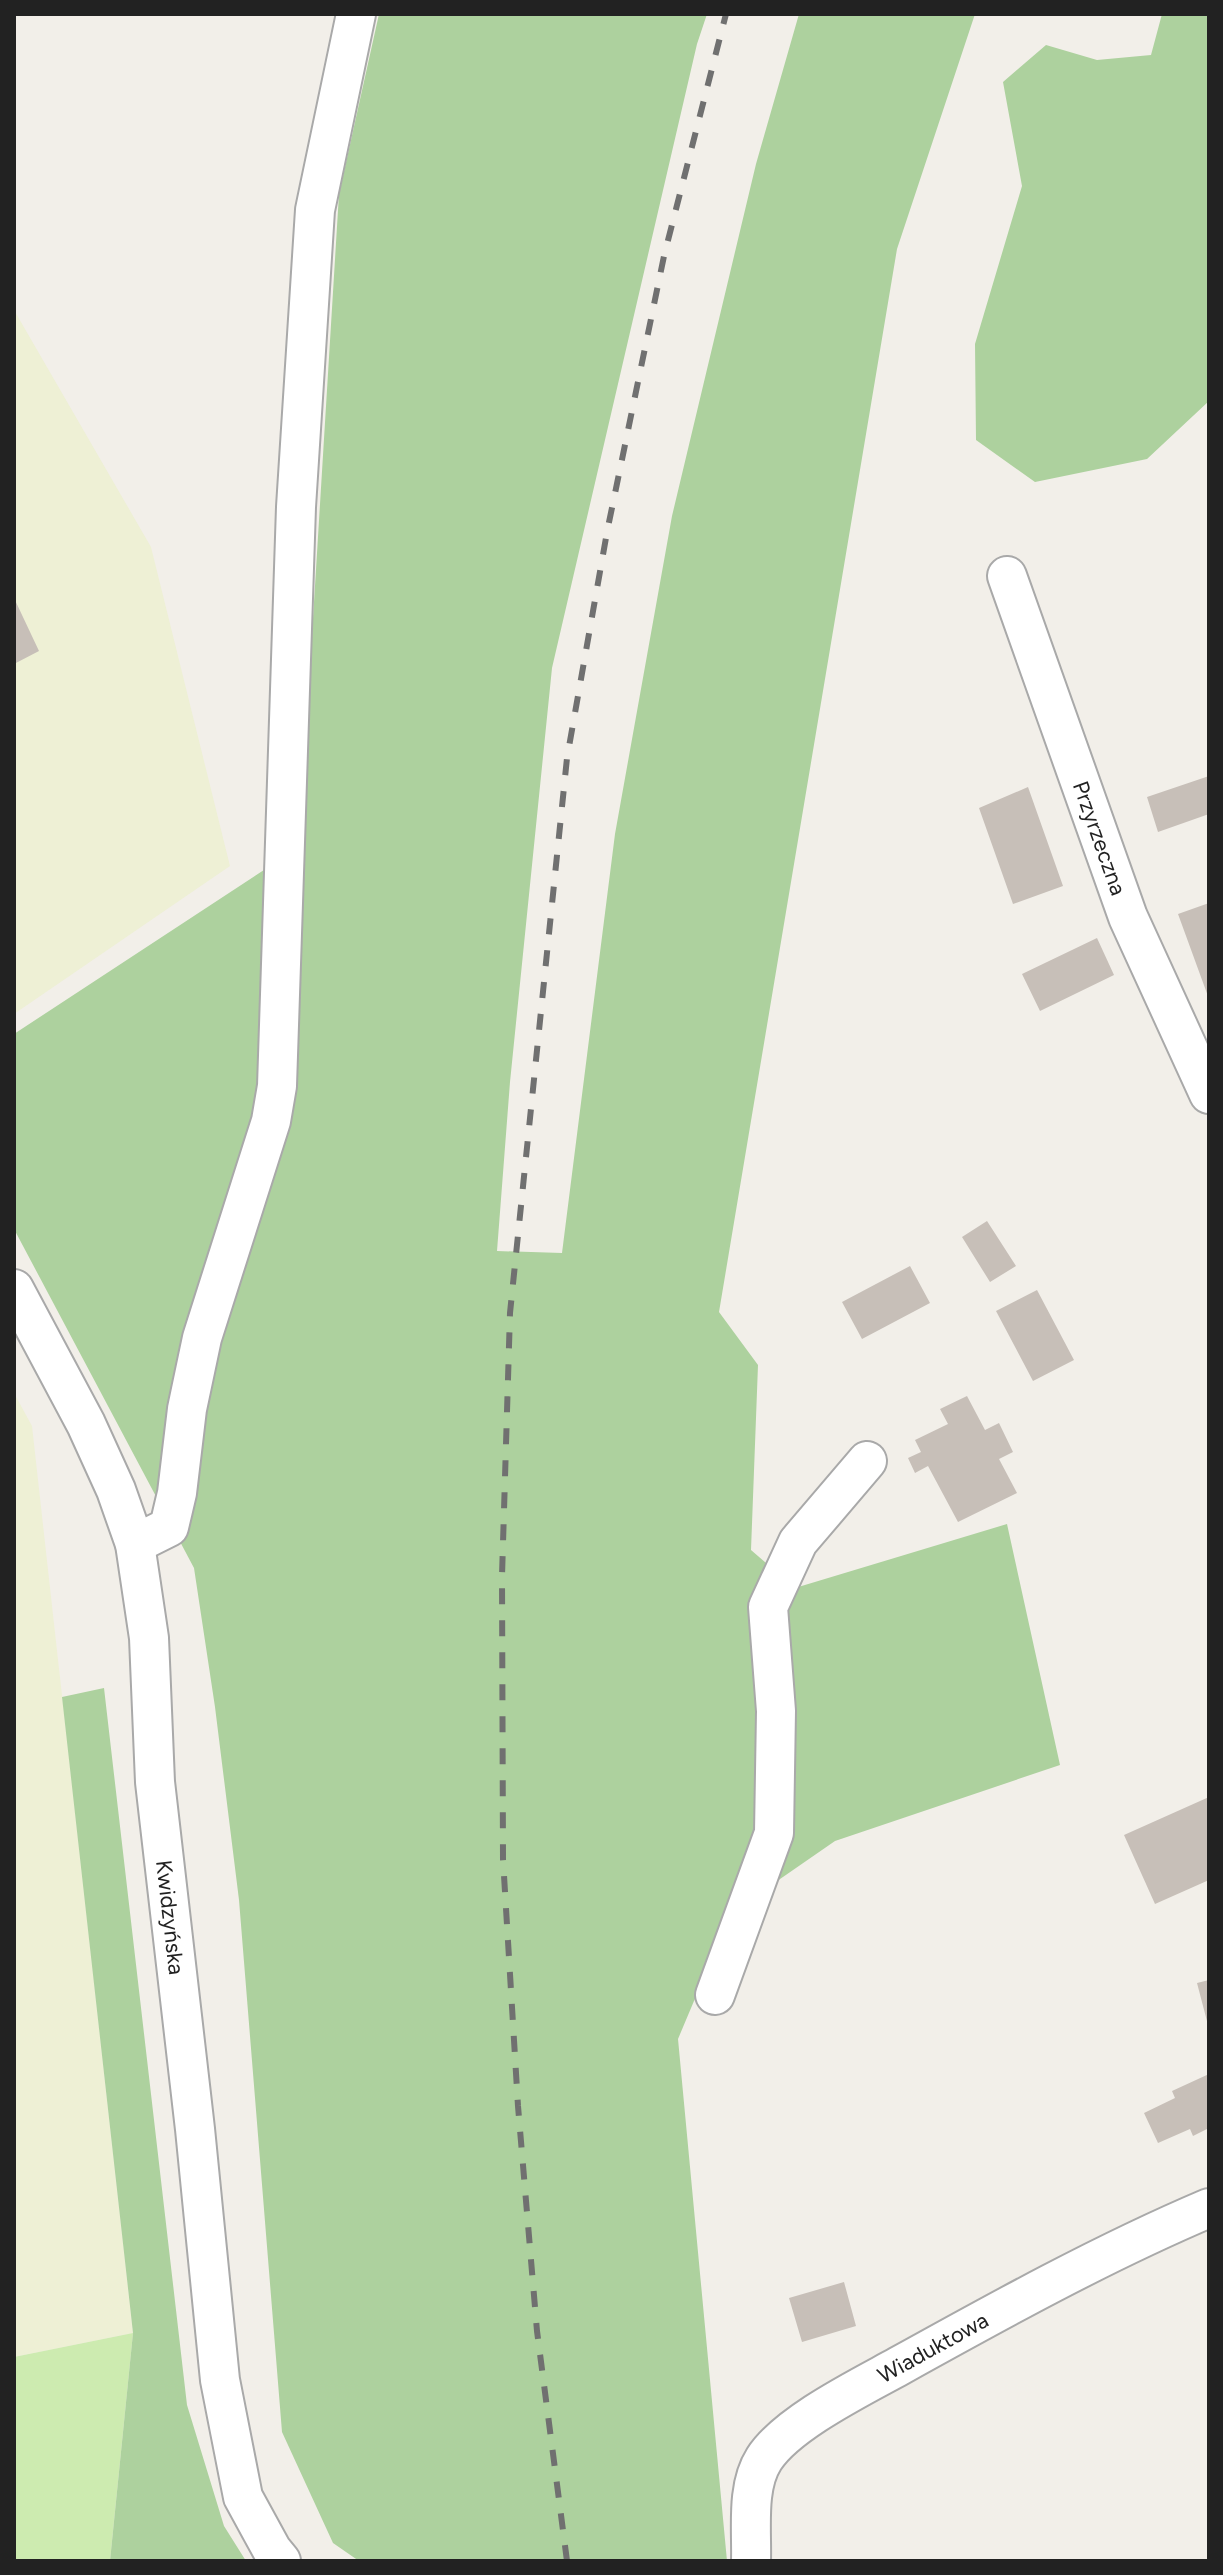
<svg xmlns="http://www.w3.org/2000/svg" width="1223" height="2575" font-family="Figtree,sans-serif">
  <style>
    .farmland { fill: #eef0d5 }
    .grass { fill: #cdebb0 }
    .forest { fill: #add19e }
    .building { fill: #c7bfb8 }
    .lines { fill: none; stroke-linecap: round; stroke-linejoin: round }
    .minor-casing { stroke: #a9a9a9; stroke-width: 42 }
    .minor { stroke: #fff; stroke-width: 38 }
    .rail { stroke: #707070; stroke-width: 6; stroke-dasharray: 16 16; stroke-linecap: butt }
    .labels { text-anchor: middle; stroke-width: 7; stroke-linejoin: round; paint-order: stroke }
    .street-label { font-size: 22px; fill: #222; stroke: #fff }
  </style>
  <rect width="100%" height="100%" fill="#f2efe9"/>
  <path class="farmland" d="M14,310L151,547L230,866L14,1014Z
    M14,1393L32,1426L133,2333L14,2357Z"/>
  <path class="grass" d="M133,2333L110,2561H14V2357Z"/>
  <path class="forest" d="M379,14H707L697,44L552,668L510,1082L497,1251L562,1253L615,834L672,516L756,164L799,14H975L897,249L719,1312L758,1365L751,1550L795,1588L1007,1524L1060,1765L835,1841L731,1913L678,2039L727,2561H359L333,2543L282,2432L239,1900L215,1707L194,1568L14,1229V1034L299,847L339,194Z
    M1162,14H1209V401L1147,459L1035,482L976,440L975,344L1022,186L1003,82L1046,45L1097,60L1151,55Z
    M104,1688L187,2405L224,2526L246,2561H110L133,2333L62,1697Z"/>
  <path class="building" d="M14,598L39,651L14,664Z
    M1209,776V814L1158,832L1147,797Z
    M1028,787L1063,886L1013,904L979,808Z
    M1209,903V999L1178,914Z
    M1097,938L1114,975L1040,1011L1022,974Z
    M987,1221L1016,1266L990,1282L962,1237Z
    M910,1266L930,1303L862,1339L842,1302Z
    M1037,1290L1074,1360L1033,1381L996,1311Z
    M967,1396L985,1430L999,1423L1013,1452L999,1459L1017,1493L958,1522L928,1466L915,1473L908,1458L921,1452L915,1440L948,1424L940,1409Z
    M1209,1797V1880L1155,1904L1124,1835Z
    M1209,1980V2025H1208L1197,1983Z
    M1209,2074V2128L1193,2136L1190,2129L1158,2143L1144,2113L1175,2098L1172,2091Z
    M844,2282L856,2326L802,2342L789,2298Z"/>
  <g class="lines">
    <defs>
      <g id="minor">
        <path id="s1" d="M1007,576L1128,917L1209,1094"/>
        <path id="s2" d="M14,1289L86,1424L116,1490L135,1544L149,1638L155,1782L195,2129L220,2380L243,2497L272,2550L281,2561"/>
        <path d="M135,1544L169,1527L177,1493L187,1409L202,1338L271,1121L277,1086L296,507L315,210L356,14"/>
        <path d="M715,1995L774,1833L776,1711L768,1607L798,1542L867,1461"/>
        <path id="s3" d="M751,2561C752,2529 746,2487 764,2459C787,2423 861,2387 899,2366C1000,2310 1103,2253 1209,2208"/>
      </g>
    </defs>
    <use href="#minor" class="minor-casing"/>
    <use href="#minor" class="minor"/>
    <path class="rail" d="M567,2561L537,2331L518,2106L503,1859L502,1576L510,1313L567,758L607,532L664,256L726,14"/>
  </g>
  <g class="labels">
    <g class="street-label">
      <text dy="8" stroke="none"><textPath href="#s1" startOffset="278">Przyrzeczna</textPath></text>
      <text dy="8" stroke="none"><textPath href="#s2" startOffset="658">Kwidzyńska</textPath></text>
      <text dy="8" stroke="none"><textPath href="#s3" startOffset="308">Wiaduktowa</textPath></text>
    </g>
  </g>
  <rect width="1223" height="2575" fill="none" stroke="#222222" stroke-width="32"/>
</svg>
